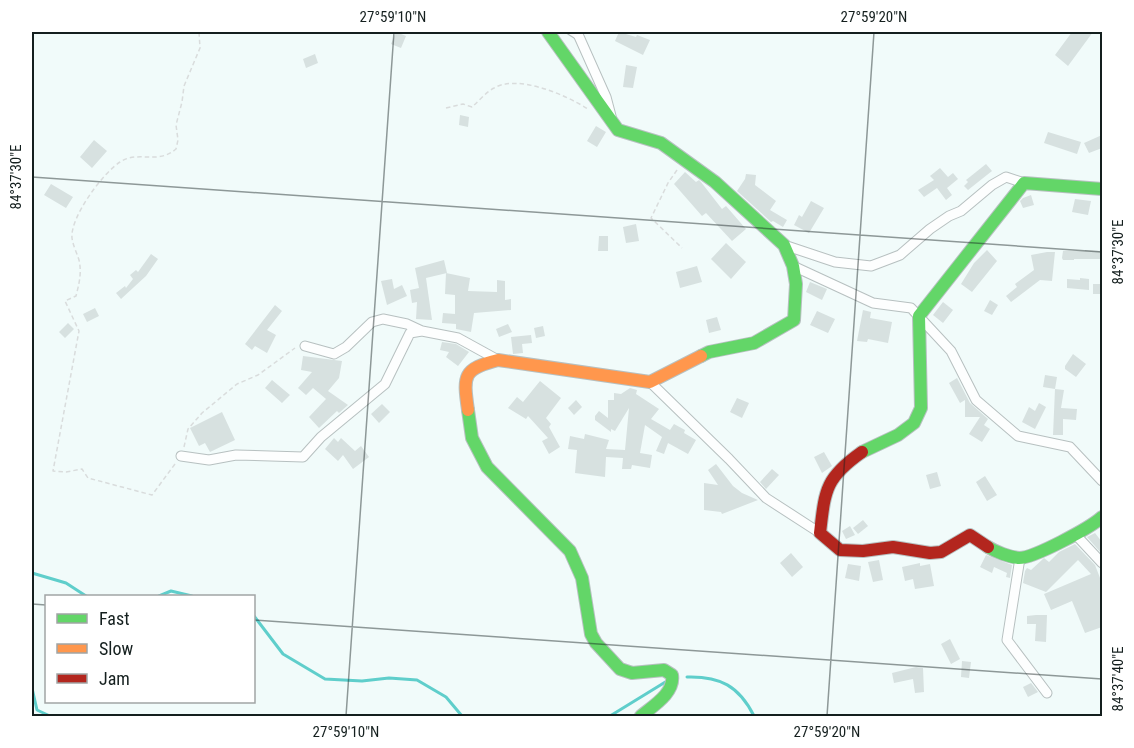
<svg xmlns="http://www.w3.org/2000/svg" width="1134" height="748" font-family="'Roboto Condensed',sans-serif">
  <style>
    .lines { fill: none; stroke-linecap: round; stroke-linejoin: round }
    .stream { stroke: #5fcecb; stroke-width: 3 }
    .building { fill: #d7e1e0 }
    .lane-casing { stroke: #b7c0c0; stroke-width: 7 }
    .street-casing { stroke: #b7c0c0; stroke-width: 11 }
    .fast-casing { stroke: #b7c0c0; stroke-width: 14 }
    .slow-casing { stroke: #b7c0c0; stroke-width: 14 }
    .jam-casing { stroke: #b7c0c0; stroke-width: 14 }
    .path { stroke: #d9dcdc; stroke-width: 1.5; stroke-dasharray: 4.5 3; stroke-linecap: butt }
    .lane { stroke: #fdfefe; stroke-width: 4.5 }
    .street { stroke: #fdfefe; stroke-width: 9 }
    .fast { stroke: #63d668; stroke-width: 12 }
    .slow { stroke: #ff974d; stroke-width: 12 }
    .jam { stroke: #b3261e; stroke-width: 12 }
    .ticks { fill: none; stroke: #141f1e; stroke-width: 1.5; stroke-opacity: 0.45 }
    .neatline { fill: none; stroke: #141f1e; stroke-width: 2 }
    .ticks-label { font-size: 15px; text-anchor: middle; fill: #141f1e }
  </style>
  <rect width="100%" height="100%" fill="#f1fbfa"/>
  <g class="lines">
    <path class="stream" d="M32,573L66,583L86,596
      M159,596L171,591L192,596
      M254,616L283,654L325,679L362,681L389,678L417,680L446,697L462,716
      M687,677C720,676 739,686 754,716
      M32,688L37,710L50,716
      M610,716L667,681"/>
  </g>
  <path class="building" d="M396,32L406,36L401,48L391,44Z
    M619,32L636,37L637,35L650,40L643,55L615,41Z
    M1072,32H1093L1068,66L1055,55Z
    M315,54L318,63L306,68L303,59Z
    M626,65L637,67L633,88L623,87Z
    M460,115L469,117L468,127L459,125Z
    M596,126L606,132L597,147L587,141Z
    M1048,132L1081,142L1077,154L1044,143Z
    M1102,135V148L1089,153L1084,143Z
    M94,140L107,151L92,168L80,157Z
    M986,164L992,171L968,190L964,186L968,182L966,180Z
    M940,168L948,177L953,173L958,179L947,188L952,195L946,200L937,188L924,197L918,190L934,180L930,176Z
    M685,172L696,182L699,180L701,182L722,209L726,206L746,229L732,241L706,213L702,216L674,184Z
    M746,174L756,175L755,185L776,201L770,210L787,220L783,227L773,221L771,222L737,191L745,179Z
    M51,184L73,197L66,208L44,195Z
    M1031,195L1034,205L1023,208L1020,201L1023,198Z
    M1075,199L1091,201L1088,215L1072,212Z
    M811,201L824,208L809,233L794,225L799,215L802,217Z
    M636,224L639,241L626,243L623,227Z
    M599,236H608V251H598Z
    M726,243L746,262L731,279L711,259Z
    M987,250L997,261L972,292L961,284L974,263Z
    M1085,250L1102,251V259H1074V260H1063L1062,258L1063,251H1085Z
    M1047,252H1055L1052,281L1040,280L1011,302L1006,296L1017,287L1015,284L1034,270L1031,255Z
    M151,254L158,259L146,276L121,299L116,293L125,286L126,288L133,279L130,275L136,270L138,272Z
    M444,260L447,273L426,278L432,320L416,319L417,302L412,303L410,290L419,288L415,268Z
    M697,266L702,282L680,288L676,272Z
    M446,273L470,278L468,291L497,292V280L505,281V300L511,299V310L474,313L471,332L456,329V324L442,323L443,313L455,314V295L445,294Z
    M1080,278L1089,279V290L1067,288V279L1080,280Z
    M392,279L394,289L402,285L407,296L387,305L381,281Z
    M810,282L827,289L822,300L806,292Z
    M1093,284H1102V294H1093Z
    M990,300L998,305L992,315L984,311Z
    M943,302L953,310L943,323L933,315Z
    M275,305L282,311L267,330L276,335L267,353L255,346L252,350L245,344Z
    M95,308L99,316L87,322L83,314Z
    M863,310L871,312L870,318L892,322L888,343L868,339L867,342L857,341Z
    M817,311L835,319L828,333L810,325Z
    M717,317L721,330L709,333L706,320Z
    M68,323L74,329L65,338L59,332Z
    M508,324L512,332L499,337L496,329Z
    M543,326L545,336L536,338L534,328Z
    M531,335L532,343L522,344L523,353L513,354L511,337Z
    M442,342L456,344L469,352L458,366L446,357L449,352L440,350Z
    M1073,354L1086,364L1076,377L1065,369V366Z
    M303,356L342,361L339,378L328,391L348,405L339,413L337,411L319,428L309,417L326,399L313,388L306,395L298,388L312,372L301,370Z
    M1045,375L1057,377L1055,389L1043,387Z
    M957,378L970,403L988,419L984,425L990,429L982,442L969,434L980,417H965V400L960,403L949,383Z
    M272,380L290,395L282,403L265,388Z
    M540,381L561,398L546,418L551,424L549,427L560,447L549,454L542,441L548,438L528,416L526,419L508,408L517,397L523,402Z
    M630,388L637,390L636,394L659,409L651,419L670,430L674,424L685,430L684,433L696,440L688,454L668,443L664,454L656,451L662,437L645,425L640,453L652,455L650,468L632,465L631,469H622L623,458L606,457L605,477L575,473L577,450L568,449L570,436L584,439L585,434L609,440L606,449L625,450L629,408L615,431L611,429V432L595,420V416L599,411L608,418V400H614V393L621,394Z
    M1055,389L1064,390L1061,408L1077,409L1076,420L1063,419V435H1053Z
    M737,398L749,403L742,418L730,412Z
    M576,400L582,407L574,415L568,408Z
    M1039,403L1046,407L1035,429L1022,422L1029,407L1035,411Z
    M382,404L390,412L379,423L371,414Z
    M222,412L235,440L210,452L205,443L199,446L190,428Z
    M334,438L338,442L341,438L355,451L361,446L369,457L353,469L343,455L338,461L325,449Z
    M824,452L832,466L822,473L814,457Z
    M716,464L733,486L742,493L758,500L722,514L721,512L704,510V483L718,485L708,470Z
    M772,469L779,475L766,489L760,482Z
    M937,472L941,486L930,489L926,475Z
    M985,476L997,495L987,501L976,482Z
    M863,520L868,526L858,534L853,528Z
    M850,526L855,535L846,539L842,531Z
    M1095,533L1102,542V554L1087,537Z
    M1075,544L1095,565L1102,583V627L1085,633L1072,601L1051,610L1044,594L1091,574L1078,560L1046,592L1023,583L1025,571L1027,568L1031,570L1044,558L1049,562L1059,552Z
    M791,553L803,567L792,577L780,563Z
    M986,555L1012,565L1010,578L1006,577L1007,573L994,567L992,573L980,567Z
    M879,560L883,580L873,582L868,562Z
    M920,563V566L930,564L934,586L915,589L913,579L905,581L902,567Z
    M848,564L861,566L859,581L845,578Z
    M1036,615H1047L1046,642L1035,641L1036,624H1027V616Z
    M950,639L960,659L951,664L941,644Z
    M962,661L971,662L969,678L961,677Z
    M916,667L923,668L924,692L915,693L913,679L894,683L892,673Z
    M1031,683L1038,692L1028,697L1023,687Z"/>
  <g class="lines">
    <defs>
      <path id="lane" d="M570,32L578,37"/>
      <path id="street" d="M577,32L606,97L611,116
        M784,245L835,262L871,266L900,255L930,229L949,216L961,211L992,185L1006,177L1024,183
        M793,266L873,303L911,308L951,351L976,400L1018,436L1070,447L1102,481
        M305,346L334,354L346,347L372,322L383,319L407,324L422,331L458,338L498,360
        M650,382L729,459L766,498L820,533
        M181,456L209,460L236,455L303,457L321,437L385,384L410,333L422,331
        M1075,534L1102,563
        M1020,558L1007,640L1047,693"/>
      <path id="fast" d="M548,32L618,130L661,143L715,182L784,245L793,266L796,284L794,320L754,343L709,352L701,356
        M468,410L472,438L487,467L570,551L582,578L591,634L596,643L620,669L632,673L664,670L672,675C675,693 653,706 641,716
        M862,452L898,435L914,423L921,408L919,316L1024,183L1102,189
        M988,547C996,552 1009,557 1019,558C1034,558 1090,528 1102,517"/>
      <path id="slow" d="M468,410C463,375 463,369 498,360L650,382L701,356"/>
      <path id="jam" d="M862,452C825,478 825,490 820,533L840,550L863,551L893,547L930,553L941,552L970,535L988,547"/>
    </defs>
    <use href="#lane" class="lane-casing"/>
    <use href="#street" class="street-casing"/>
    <use href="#fast" class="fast-casing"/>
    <use href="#slow" class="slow-casing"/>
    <use href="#jam" class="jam-casing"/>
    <path class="path" d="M446,108L463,104L472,107C479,101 486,92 494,88C518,74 566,95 588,109
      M677,170L668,183L651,218L682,248
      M184,447L188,429L202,413L237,384L258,375L295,348
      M175,464L152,495L88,478L82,469L66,472L53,471L79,331L65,301L76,296C79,284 82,273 79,260C77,253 73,246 72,238C70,217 103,173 120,162C138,150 158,165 176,149L178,140L176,125L182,102L184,86L200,48L199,32"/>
    <use href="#lane" class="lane"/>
    <use href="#street" class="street"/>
    <use href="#fast" class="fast"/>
    <use href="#slow" class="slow"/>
    <use href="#jam" class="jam"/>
  </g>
  <path class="ticks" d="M32,177L1102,252M32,604L46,605M254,620L1102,679M346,716L394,32M827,716L874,32"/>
  <rect width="1134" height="748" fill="none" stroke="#ffffff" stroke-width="66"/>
  <rect x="45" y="595" width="210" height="108" fill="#ffffff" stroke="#a1a5a5" stroke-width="1.5"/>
  <rect x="57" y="614" width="30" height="9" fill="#63d668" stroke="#a1a5a5" stroke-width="1.5"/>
  <text x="99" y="625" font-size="18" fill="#141f1e">Fast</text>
  <rect x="57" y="644" width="30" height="9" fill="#ff974d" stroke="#a1a5a5" stroke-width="1.5"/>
  <text x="99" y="655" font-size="18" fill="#141f1e">Slow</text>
  <rect x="57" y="674" width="30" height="9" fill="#b3261e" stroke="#a1a5a5" stroke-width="1.5"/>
  <text x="99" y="685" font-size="18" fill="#141f1e">Jam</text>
  <rect x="33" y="33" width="1068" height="682" class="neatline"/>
  <g class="ticks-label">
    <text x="393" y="22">27°59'10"N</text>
    <text x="874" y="22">27°59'20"N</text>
    <text transform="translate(16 177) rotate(-90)" y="5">84°37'30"E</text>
    <text transform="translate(1118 252) rotate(-90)" y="5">84°37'30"E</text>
    <text transform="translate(1118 679) rotate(-90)" y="5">84°37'40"E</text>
    <text x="346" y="737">27°59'10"N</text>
    <text x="827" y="737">27°59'20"N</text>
  </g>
</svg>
